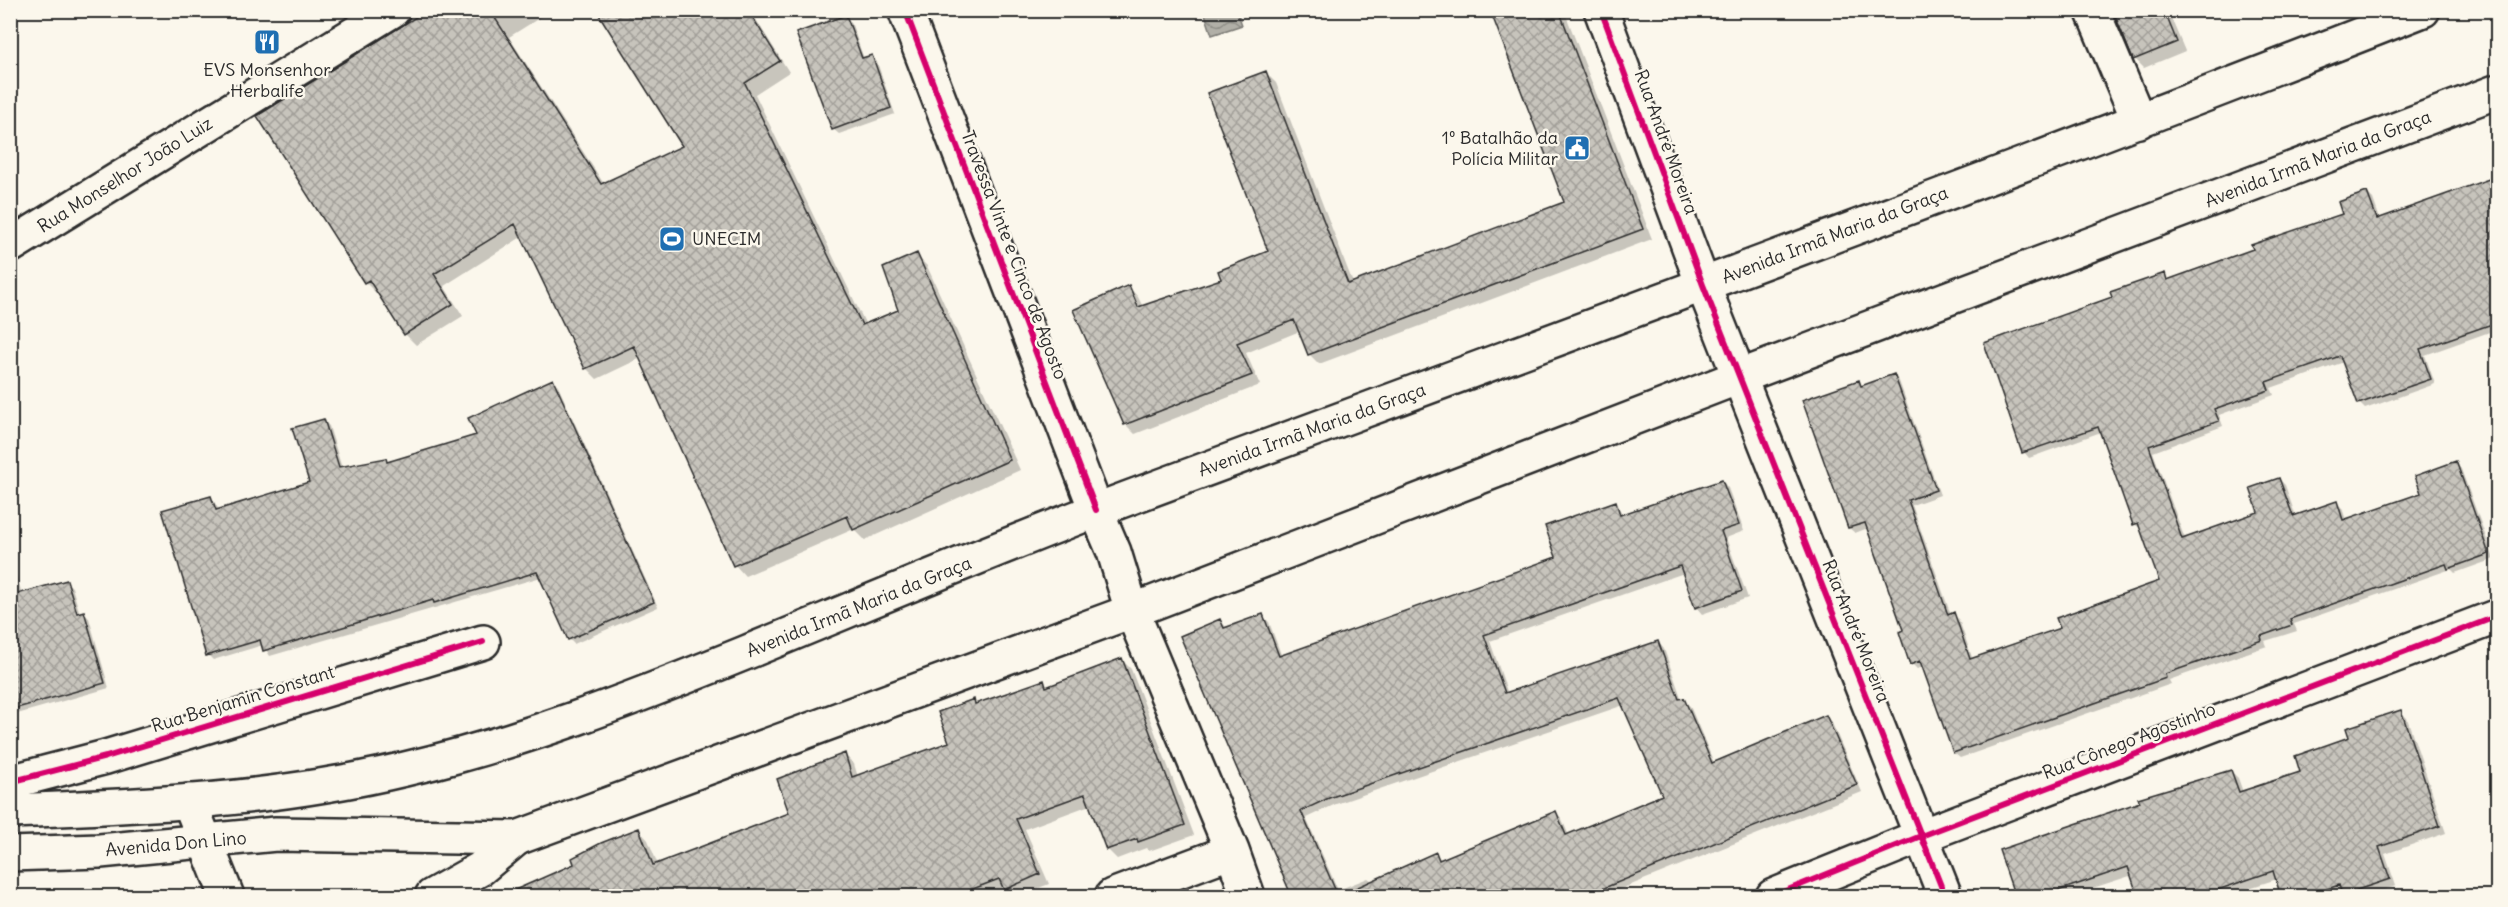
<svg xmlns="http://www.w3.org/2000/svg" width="2508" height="907" font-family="Delius,sans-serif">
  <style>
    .water { fill: url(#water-waves); stroke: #7b7a75; stroke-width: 1.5 }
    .shadow { fill: #0003; fill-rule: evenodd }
    .building { fill: url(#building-cross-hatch); stroke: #2b2b2b; stroke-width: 1.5; fill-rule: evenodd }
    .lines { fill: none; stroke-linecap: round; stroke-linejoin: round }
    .minor-casing { stroke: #2b2b2b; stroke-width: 38 }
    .major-casing { stroke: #2b2b2b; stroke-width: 38 }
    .minor { stroke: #fbf7ec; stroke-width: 33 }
    .major { stroke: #fbf7ec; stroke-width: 33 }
    .cycleway-casing { stroke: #fbf7ec; stroke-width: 10 }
    .cycleway { stroke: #d6006c; stroke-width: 6 }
    .labels { text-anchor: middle; stroke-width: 5; stroke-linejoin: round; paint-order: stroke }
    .poi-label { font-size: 18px; fill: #2b2b2b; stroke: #fbf7ec }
    .street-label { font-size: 18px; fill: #2b2b2b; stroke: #fbf7ec }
  </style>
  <defs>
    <pattern id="water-waves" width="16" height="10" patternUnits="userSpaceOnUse" patternTransform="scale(1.5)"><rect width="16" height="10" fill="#b1afa7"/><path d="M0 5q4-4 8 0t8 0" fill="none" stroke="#908f88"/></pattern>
    <pattern id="building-cross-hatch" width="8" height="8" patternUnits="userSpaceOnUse" patternTransform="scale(1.5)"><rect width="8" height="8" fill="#c7c4bc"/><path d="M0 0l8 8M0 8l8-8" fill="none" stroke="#a29f99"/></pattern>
  </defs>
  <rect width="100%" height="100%" fill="#fbf7ec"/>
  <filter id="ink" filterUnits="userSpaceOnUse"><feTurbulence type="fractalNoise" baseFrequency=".0167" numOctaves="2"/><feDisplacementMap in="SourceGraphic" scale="12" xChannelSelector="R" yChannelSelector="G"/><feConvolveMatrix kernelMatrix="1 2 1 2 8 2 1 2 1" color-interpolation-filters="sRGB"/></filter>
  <g filter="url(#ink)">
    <path class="water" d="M1204,11H1237L1242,25L1212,35Z"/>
    <path class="shadow" d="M429,10H552L509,37L604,184L684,146L598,10H750L789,72L755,94L866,325L900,311L916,255L927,266L1020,470L865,540L854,529L745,576L735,565L641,358L597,379L586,368L523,236L444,286L463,316L416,345L405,334L378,291L376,293L365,282Z
      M1492,10H1564L1652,239L1319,364L1309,354L1300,331L1246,353L1260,385L1135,434L1125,424L1129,287L1138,297L1143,307L1223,280L1270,252L1266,73L1276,83L1353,283L1566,203Z
      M2114,10H2190L2171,18L2185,51L2144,68L2135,59Z
      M846,17L851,22L864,59L872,56L877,62L895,114L839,134L833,129Z
      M2498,178V329L2425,355L2435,384L2365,409L2359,403L2344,362L2271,388L2274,395L2219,415L2223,426L2153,452L2185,539L2260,513L2279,479L2285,485L2296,517L2336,502L2342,508L2346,520L2423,494L2456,463L2461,469L2494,559L2455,573L2451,569L2294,624L2297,631L2265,641L2267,646L2169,680L2171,684L1960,758L1954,753L1924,667L1917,669L1912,664L1905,631L1868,528L1855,533L1849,528L1859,382L1863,387L1894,376L1899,381L1940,495L1912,505L1951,615L1953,614L1959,620L1973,660L2061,628L2161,582L2142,529L2134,524L2101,432L2029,458L2024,452L2114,298L2164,275L2170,280L2344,215L2367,193L2373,199L2380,219Z
      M553,381L558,386L658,607L574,644L569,639L541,577L270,656L263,645L213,660L208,655L211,497L219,510L310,483L323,420L329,426L342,468L385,460L388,463L478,436Z
      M1722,481L1728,488L1744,531L1726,538L1748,598L1702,614L1696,607L1684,573L1490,641L1508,694L1658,642L1664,649L1682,700L1690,706L1714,763L1826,716L1832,723L1862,792L1606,895L1602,891L1589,896H1293L1220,621L1227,628L1262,616L1269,622L1282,657L1558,558L1615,503L1624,516ZM1624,705L1664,796L1569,836L1562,819L1556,812L1442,861L1436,854L1373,882L1368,878L1338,890L1306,818L1336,804Z
      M10,565L15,569L22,594L66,582L72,587L80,614L83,613L89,618L109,688L10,716Z
      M1122,660L1131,669L1194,835L1149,851L1146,848L1117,859L1107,849L1090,805L1025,829L1049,884L1018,896H1012L1005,889L986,896H502L576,865L639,830L648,840L658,865L791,814L845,755L854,764L858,777L951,743L973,701L977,705L1043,682L1048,687Z
      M2400,711L2407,718L2446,833L2385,854L2396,886L2365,896H2346L2343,892L2331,896H2283L2277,879L2224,896H2140L2133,875L2068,896H2017L2231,771L2238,778L2243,792L2302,772L2351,738Z"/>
    <path class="building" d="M427,10H490L601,184L682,146L596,10H748L780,61L745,83L862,325L898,310L883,268L917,253L1010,460L853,530L847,516L733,566L634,346L585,369L515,224L434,274L453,304L404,335L369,280L364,283L257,116Z
      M1490,10H1559L1643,229L1308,355L1294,320L1237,343L1252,375L1124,425L1073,310L1129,285L1138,307L1221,279L1218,271L1268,251L1207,93L1266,71L1348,284L1564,202Z
      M2113,10H2164L2177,42L2133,60Z
      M846,15L862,58L872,55L891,108L832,130L796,33Z
      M2489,179L2498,203V322L2420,349L2431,379L2358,404L2340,356L2266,382L2269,390L2214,409L2219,421L2149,446L2182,539L2258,512L2250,488L2279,478L2293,516L2337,501L2343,520L2421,493L2415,476L2456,461L2489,554L2448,569L2446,564L2290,619L2292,625L2261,636L2262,640L2165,674L2166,678L1953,753L1920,661L1910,665L1899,632L1903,630L1865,523L1848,528L1802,400L1859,380L1861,386L1894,374L1936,490L1908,500L1948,615L1954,612L1970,659L2060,628L2056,618L2159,581L2138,523L2133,525L2098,427L2022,453L1984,343L2112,297L2110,292L2165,273L2167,280L2253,249L2251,245L2342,214L2338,202L2367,192L2377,219Z
      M553,379L654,602L568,640L537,572L434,603L433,600L263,651L260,640L206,656L162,510L211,496L216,510L309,482L292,428L324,419L339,467L386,458L387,462L476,435L468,418Z
      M1722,480L1739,525L1721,531L1742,591L1695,608L1680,566L1484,635L1505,693L1658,641L1679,699L1684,698L1712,763L1826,715L1857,785L1582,897H1292L1180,636L1220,619L1224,628L1263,614L1279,656L1556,557L1545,526L1616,501L1620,515ZM1619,698L1662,795L1566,835L1556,811L1439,860L1436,852L1338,896L1301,811L1329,798Z
      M67,580L77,613L84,611L105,683L10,710V596Z
      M1122,658L1185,825L1138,842L1137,839L1106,850L1085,794L1016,819L1040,874L1004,890L999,879L952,897H499L574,864L572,858L601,843L639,828L653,865L789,813L777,779L845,753L852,777L949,742L938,712L974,699L975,704L1044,680L1046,687Z
      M2401,710L2440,826L2379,847L2390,879L2342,895L2339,885L2304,897H2281L2273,871L2197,897H2138L2128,867L2040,897H2015L1999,850L2140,802L2138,798L2231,770L2239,792L2300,772L2295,756L2349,737L2346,728Z"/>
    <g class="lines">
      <defs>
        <path id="minor" d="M905,10L1096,510
          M1601,10L1703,285L1945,896
          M2092,10L2139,121
          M10,246L393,10
          M1132,611L1232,851L1248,896
          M10,782L106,757L483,642
          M189,801L227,896
          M432,896L480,869L517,838
          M1112,896L1232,851
          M1773,896L1921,836L2498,616"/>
        <path id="major" d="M1096,510L1114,552L1132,611
          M10,811C143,806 276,800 405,769C522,742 634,698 745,653C872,601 998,547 1126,499C1559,338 1993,179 2423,10
          M10,854L100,851L276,834L517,838L1132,611L1739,377L2498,91"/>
      </defs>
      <use href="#minor" class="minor-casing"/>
      <use href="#major" class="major-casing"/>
      <use href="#minor" class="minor"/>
      <use href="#major" class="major"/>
      <defs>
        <path id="cycleway" d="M905,10L1096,510
          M1601,10L1703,285L1945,896
          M10,782L106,757L483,642
          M1773,896L1921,836L2498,616"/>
      </defs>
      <use href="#cycleway" class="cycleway-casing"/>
      <use href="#cycleway" class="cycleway"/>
    </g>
  </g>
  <defs>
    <symbol id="restaurant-square" viewBox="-11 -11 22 22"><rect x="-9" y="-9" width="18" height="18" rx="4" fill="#1f6fb2" stroke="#fbf7ec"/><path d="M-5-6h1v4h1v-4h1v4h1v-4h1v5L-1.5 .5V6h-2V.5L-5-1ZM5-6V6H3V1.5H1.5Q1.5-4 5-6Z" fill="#fff"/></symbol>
    <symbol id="civic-square" viewBox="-11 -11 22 22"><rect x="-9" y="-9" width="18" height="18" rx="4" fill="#1f6fb2" stroke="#fbf7ec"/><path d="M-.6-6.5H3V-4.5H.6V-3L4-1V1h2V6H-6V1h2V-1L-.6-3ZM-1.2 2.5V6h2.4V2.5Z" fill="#fff"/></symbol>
    <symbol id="stadium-square" viewBox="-11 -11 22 22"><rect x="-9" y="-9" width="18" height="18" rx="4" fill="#1f6fb2" stroke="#fbf7ec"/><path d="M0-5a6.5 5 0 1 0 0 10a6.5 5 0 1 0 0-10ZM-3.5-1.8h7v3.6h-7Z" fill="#fff"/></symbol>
  </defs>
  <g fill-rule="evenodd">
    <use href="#restaurant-square" x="252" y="27" width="30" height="30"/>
    <use href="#civic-square" x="1562" y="133" width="30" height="30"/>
    <use href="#stadium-square" x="657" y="224" width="30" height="30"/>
  </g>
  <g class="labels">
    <g class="poi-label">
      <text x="267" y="76">EVS Monsenhor<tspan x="267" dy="21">Herbalife</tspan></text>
      <text x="1558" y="144" text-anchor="end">1º Batalhão da<tspan x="1558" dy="21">Polícia Militar</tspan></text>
      <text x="692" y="245" text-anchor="start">UNECIM</text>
    </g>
    <g class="street-label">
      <text transform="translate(1666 142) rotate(70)" y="6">Rua André Moreira</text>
      <text transform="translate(2318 159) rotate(-21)" y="6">Avenida Irmã Maria da Graça</text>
      <text transform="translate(125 175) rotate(-32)" y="6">Rua Monselhor João Luiz</text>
      <text transform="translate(1835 235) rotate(-21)" y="6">Avenida Irmã Maria da Graça</text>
      <text transform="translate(1014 255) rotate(69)" y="6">Travessa Vinte e Cinco de Agosto</text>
      <text transform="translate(1312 430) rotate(-20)" y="6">Avenida Irmã Maria da Graça</text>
      <text transform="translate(859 607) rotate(-22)" y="6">Avenida Irmã Maria da Graça</text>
      <text transform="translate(1856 631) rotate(68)" y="6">Rua André Moreira</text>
      <text transform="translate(243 699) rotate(-17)" y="6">Rua Benjamin Constant</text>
      <text transform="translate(2129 741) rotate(-21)" y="6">Rua Cônego Agostinho</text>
      <text transform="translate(176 844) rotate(-5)" y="6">Avenida Don Lino</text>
    </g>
  </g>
  <rect width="2508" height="907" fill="none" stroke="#fbf7ec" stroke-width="36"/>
  <rect x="18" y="18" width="2472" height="871" fill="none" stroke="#2b2b2b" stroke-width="2" filter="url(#ink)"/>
</svg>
